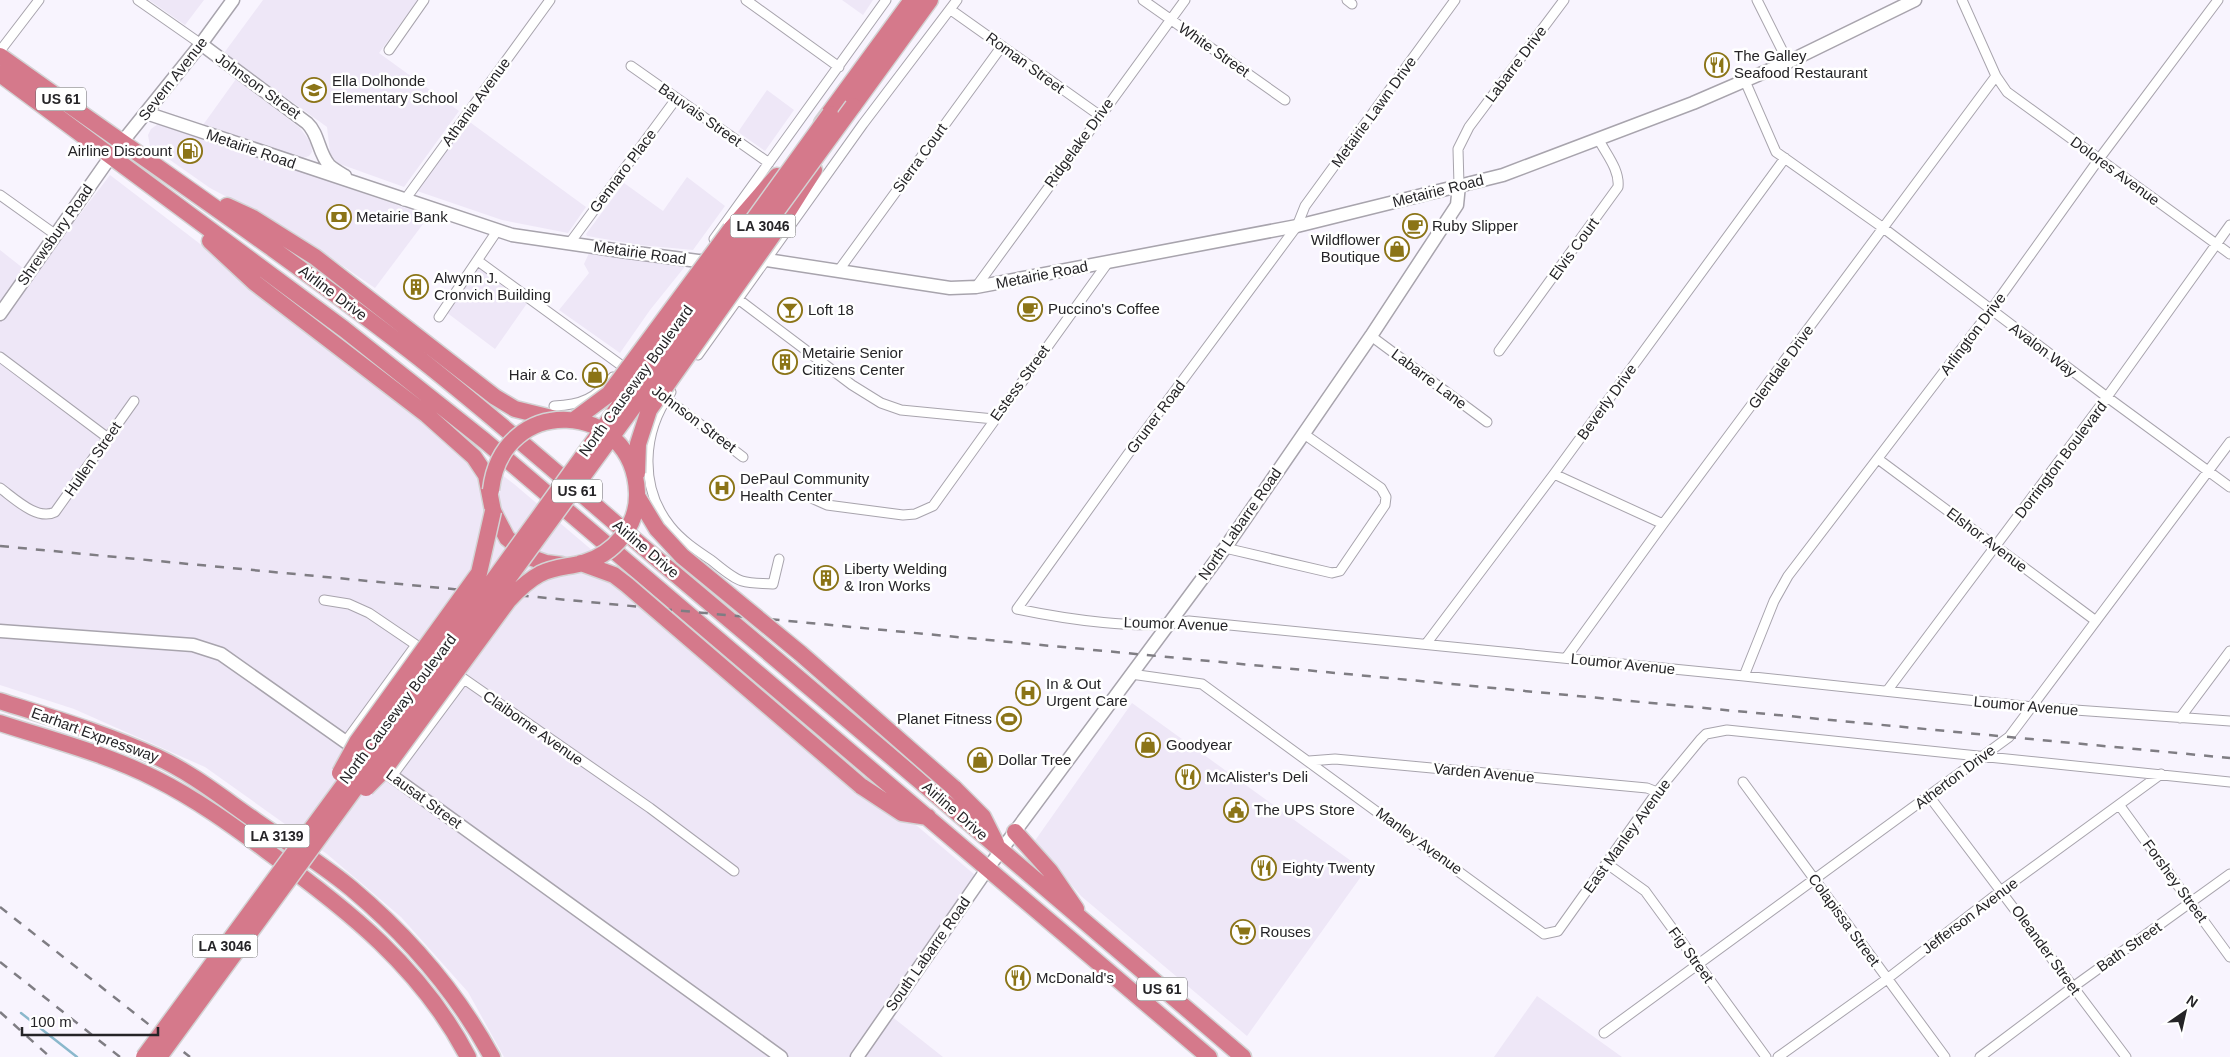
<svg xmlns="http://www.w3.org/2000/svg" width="2230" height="1057" font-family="Arial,sans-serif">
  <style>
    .built { fill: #eee7f7 }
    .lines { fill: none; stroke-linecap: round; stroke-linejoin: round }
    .stream { stroke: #8ab8cc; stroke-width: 2.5 }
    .street-casing { stroke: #a8a4ad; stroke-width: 11 }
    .secondary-casing { stroke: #a8a4ad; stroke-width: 15 }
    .highway-casing { stroke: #d3d3d4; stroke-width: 19 }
    .street { stroke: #fff; stroke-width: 9 }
    .secondary { stroke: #fff; stroke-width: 12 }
    .highway { stroke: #d5798b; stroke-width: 16 }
    .rail { stroke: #7f7d83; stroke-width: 2.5; stroke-dasharray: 9 9; stroke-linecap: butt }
    .highway-bridge-casing { stroke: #d3d3d4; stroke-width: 19; stroke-linecap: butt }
    .highway-bridge { stroke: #d5798b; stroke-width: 16 }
    .labels { text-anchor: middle; stroke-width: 5; stroke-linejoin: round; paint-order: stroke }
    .shield { fill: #fff; stroke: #666668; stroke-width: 1 }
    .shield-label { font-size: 14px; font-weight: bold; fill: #252427 }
    .street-label { font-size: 15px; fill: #252427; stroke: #fff }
    .poi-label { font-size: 15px; fill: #252427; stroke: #fff; text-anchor: start }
  </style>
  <rect width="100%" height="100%" fill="#f8f4fe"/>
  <path class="built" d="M149,0H204L185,25Z
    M263,0H418L379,53L459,111L404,187L337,163L330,153L327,127L224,53Z
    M842,0H873L863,15Z
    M236,79L300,128L311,143L312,152L309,156L300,159L203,125Z
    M767,90L794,110L765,151L738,132Z
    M467,120L586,207L568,233L502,220L417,191Z
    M158,124L236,149L429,216L375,288L293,232L210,188L150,146L148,135L151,129Z
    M110,175L514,484L975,875L881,1008L943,1057H504L468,992L401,917L327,854L205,767L74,709L0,685V250L33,276Z
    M687,177L725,206L693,250L640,245L587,236L586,234L624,183L663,211Z
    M589,253L687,264L650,310L620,353L559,310L589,273L584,264Z
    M478,268H482L528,302L495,349L446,312Z
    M1132,703L1365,871L1247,1036L1081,896L1034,842Z
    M1537,996L1622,1057H1494Z"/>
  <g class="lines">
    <path class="stream" d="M21,1013L77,1057"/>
    <defs>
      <path id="street" d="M138,0L201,44
        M746,0L839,67
        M1143,0L1285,100
        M1347,0L1352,4
        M1455,0L1305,206L1297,226L1128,454L1017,609C1065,619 1142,631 1189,621L1744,676L2033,707L2230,721
        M1757,0L1788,62
        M1962,0L1996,76L2007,92L2230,254
        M951,10L1099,115
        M389,50L424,0
        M0,51L39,0
        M631,66L769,163
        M1745,81L1776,152L1882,227L2107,397L2230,487
        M1459,185L1458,149L1469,127L1564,0
        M0,195L56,235
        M404,201L550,0
        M714,239L886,0
        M569,244L676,99
        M478,261L629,371
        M839,270L1002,46
        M976,287L1185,0
        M738,299L852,385L881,403L901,410L994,419
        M439,317L497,231
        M1371,336L1487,422
        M1499,351L1618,187C1620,170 1606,154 1599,140
        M698,355L863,124L957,0
        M0,357L108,438
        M671,392C642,432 639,487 670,526C681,540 696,550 711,560C720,567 732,578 742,581C752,584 763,583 773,584L779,559
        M662,395L743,457
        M554,406C582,405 596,398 613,377
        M1878,459L2096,621
        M1554,474L1663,524
        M0,488C14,498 37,521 55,512L134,401
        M809,497L827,505L903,515L915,514L933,506L1109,261
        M1225,548L1332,573L1340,571L1385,505L1386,497L1381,488L1304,434
        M324,600L349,604L369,613L425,651
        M1426,644L1554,474L1785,158
        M1566,658L1663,524L1996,76
        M454,672L650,808L734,871
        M1131,674L1202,684L1544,934L1558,931L1657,792L1700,740L1706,734L1727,730L2230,782
        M1744,676L1774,601L1788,576L1991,310L2099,159L2218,0
        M1887,691L2107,397L2230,225
        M2180,718L2230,651
        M346,741L416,645
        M1309,761L1335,759L1647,788L1657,792
        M392,776L464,679
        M1743,782L1945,1057
        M1929,796L2126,1057
        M2120,806L2230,957
        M1606,863L1645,891L1766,1057
        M1604,1033L2009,737L2230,442
        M1778,1057L1887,979L2002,890L2161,774
        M1980,1057L2073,987L2230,874"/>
      <path id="secondary" d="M201,44L307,123C319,134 318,152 329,165C333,169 340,173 345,176
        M146,113L512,235L621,251L698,261H714
        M749,260H767L950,288L976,287L1297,226L1503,175L1693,103L1788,62L1915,0
        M0,314L111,156L201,44L233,0
        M0,631L193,645L221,654L360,752
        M378,766L781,1057
        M857,1057L988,868L1225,548L1371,336L1457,205L1459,185"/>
      <path id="highway" d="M0,56C137,154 277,248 410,351C495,417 575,489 656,558C853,723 1048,890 1243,1057
        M0,74L344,329L485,441L1209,1057
        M853,106L930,0
        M822,123L912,0
        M227,206L253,218L315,257L495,397L515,409L556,419
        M731,229L777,176
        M777,229L814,170
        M210,241L255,283L427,415L474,457L486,475L493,511L507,538L532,558L546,563L562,565
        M0,701C53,718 107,734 157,757C192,773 224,799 256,821C288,843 322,864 352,889C409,937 456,991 492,1057
        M0,723C52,740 107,754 156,779C196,799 232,825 267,851C347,909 422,968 468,1057
        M861,786L902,813L928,817
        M954,788L983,817L996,843
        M1015,832L1050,871L1076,909"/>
    </defs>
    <use href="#street" class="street-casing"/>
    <use href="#secondary" class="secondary-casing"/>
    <use href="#highway" class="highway-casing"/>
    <use href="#street" class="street"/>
    <use href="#secondary" class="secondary"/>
    <use href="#highway" class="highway"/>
    <path class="rail" d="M0,546L2230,758
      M0,907L190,1057
      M0,962L120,1057
      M0,1012L50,1057"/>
    <defs>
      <path id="highway-bridge" d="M574,420L609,394L731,229
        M637,473L638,444L649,410L777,229
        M637,496L657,529L682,556L800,653L954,788
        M581,563L614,575L627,585L861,786
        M340,773L357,742L479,573L493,511
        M366,788L384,770L508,601C517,591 527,581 540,574C554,567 568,567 583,563C614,554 638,526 637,493C634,400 502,392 491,490
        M144,1057L448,643L830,114
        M159,1057L853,106"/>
    </defs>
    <use href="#highway-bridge" class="highway-bridge-casing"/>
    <use href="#highway-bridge" class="highway-bridge"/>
  </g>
  <defs>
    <symbol id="restaurant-ring" viewBox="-11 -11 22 22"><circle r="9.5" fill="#fff" stroke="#8b7417" stroke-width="1.5"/><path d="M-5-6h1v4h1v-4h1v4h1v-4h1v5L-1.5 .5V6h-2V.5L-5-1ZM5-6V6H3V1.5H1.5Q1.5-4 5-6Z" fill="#8b7417"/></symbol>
    <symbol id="school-ring" viewBox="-11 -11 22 22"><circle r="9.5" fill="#fff" stroke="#8b7417" stroke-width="1.5"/><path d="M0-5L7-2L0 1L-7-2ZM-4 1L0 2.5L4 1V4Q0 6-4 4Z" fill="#8b7417"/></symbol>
    <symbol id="fuel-ring" viewBox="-11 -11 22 22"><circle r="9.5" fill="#fff" stroke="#8b7417" stroke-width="1.5"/><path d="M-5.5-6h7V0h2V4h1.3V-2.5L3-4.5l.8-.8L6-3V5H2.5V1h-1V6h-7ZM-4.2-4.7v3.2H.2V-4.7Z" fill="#8b7417"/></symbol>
    <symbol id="bank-ring" viewBox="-11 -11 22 22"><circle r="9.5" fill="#fff" stroke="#8b7417" stroke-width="1.5"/><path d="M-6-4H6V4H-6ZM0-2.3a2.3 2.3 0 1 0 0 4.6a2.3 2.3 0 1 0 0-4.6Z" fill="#8b7417"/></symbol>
    <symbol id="cafe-ring" viewBox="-11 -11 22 22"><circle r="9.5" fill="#fff" stroke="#8b7417" stroke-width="1.5"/><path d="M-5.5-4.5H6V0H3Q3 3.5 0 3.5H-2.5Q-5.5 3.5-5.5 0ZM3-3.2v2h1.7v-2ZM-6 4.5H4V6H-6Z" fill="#8b7417"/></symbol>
    <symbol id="shop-ring" viewBox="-11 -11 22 22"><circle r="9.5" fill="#fff" stroke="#8b7417" stroke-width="1.5"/><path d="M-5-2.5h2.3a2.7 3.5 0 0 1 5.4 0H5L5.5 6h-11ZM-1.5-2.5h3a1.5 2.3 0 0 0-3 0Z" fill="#8b7417"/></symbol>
    <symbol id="building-ring" viewBox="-11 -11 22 22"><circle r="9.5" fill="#fff" stroke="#8b7417" stroke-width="1.5"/><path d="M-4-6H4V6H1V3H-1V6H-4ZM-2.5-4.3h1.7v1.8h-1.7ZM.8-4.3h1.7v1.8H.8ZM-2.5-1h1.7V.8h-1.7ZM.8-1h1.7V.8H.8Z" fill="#8b7417"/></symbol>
    <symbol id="bar-ring" viewBox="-11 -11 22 22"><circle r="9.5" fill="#fff" stroke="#8b7417" stroke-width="1.5"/><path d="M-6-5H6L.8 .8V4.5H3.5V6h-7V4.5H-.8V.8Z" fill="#8b7417"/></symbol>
    <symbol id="hospital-ring" viewBox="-11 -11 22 22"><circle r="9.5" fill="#fff" stroke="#8b7417" stroke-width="1.5"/><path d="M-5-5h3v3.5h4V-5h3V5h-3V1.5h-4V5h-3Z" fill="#8b7417"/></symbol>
    <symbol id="stadium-ring" viewBox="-11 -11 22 22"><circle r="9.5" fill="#fff" stroke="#8b7417" stroke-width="1.5"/><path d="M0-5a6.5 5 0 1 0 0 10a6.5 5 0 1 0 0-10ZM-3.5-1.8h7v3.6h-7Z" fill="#8b7417"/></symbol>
    <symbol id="civic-ring" viewBox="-11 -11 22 22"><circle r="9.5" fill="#fff" stroke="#8b7417" stroke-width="1.5"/><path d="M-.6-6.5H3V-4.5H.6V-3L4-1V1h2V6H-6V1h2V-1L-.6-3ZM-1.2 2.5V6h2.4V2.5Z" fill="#8b7417"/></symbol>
    <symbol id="supermarket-ring" viewBox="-11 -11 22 22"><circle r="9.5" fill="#fff" stroke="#8b7417" stroke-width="1.5"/><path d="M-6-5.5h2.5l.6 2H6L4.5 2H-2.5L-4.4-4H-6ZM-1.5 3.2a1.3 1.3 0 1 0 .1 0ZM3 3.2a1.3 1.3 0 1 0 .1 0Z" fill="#8b7417"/></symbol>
  </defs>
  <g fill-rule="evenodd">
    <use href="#restaurant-ring" x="1703" y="51" width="28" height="28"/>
    <use href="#school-ring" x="300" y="76" width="28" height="28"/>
    <use href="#fuel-ring" x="176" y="137" width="28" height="28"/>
    <use href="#bank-ring" x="325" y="203" width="28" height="28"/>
    <use href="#cafe-ring" x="1401" y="212" width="28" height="28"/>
    <use href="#shop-ring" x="1383" y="235" width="28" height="28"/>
    <use href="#building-ring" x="402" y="273" width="28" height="28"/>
    <use href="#cafe-ring" x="1016" y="295" width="28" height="28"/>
    <use href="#bar-ring" x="776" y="296" width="28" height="28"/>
    <use href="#building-ring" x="771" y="348" width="28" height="28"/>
    <use href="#shop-ring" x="581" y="361" width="28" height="28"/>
    <use href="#hospital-ring" x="708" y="474" width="28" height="28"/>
    <use href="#building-ring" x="812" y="564" width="28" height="28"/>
    <use href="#hospital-ring" x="1014" y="679" width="28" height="28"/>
    <use href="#stadium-ring" x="995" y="705" width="28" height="28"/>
    <use href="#shop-ring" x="1134" y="731" width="28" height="28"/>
    <use href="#shop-ring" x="966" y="746" width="28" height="28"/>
    <use href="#restaurant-ring" x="1174" y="763" width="28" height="28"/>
    <use href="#civic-ring" x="1222" y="796" width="28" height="28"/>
    <use href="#restaurant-ring" x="1250" y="854" width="28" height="28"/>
    <use href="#supermarket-ring" x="1229" y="918" width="28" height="28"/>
    <use href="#restaurant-ring" x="1004" y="964" width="28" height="28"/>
  </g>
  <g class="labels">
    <g class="shield">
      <rect x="36" y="87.5" width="50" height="23" rx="4"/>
      <rect x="730.5" y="214.5" width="65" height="23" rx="4"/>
      <rect x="552" y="479.5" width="50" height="23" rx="4"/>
      <rect x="244.5" y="824.5" width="65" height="23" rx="4"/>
      <rect x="192.5" y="934.5" width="65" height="23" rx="4"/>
      <rect x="1137" y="977.5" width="50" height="23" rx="4"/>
    </g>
    <g class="shield-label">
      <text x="61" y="104">US 61</text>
      <text x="763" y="231">LA 3046</text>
      <text x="577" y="496">US 61</text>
      <text x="277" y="841">LA 3139</text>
      <text x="225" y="951">LA 3046</text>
      <text x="1162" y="994">US 61</text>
    </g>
    <g class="street-label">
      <text transform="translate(1214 50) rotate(35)" y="5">White Street</text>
      <text transform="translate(1025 63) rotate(36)" y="5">Roman Street</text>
      <text transform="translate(1516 64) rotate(-53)" y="5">Labarre Drive</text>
      <text transform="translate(173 79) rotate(-52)" y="5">Severn Avenue</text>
      <text transform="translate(258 86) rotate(36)" y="5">Johnson Street</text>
      <text transform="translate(476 102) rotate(-54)" y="5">Athania Avenue</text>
      <text transform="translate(1374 112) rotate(-54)" y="5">Metairie Lawn Drive</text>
      <text transform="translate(700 115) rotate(35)" y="5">Bauvais Street</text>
      <text transform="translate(1079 143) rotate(-54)" y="5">Ridgelake Drive</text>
      <text transform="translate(251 149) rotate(19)" y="5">Metairie Road</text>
      <text transform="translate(920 158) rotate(-54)" y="5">Sierra Court</text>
      <text transform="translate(623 171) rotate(-53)" y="5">Gennaro Place</text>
      <text transform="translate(2115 171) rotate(36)" y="5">Dolores Avenue</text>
      <text transform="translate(1438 191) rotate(-14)" y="5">Metairie Road</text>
      <text transform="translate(55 235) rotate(-55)" y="5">Shrewsbury Road</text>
      <text transform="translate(1574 249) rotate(-54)" y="5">Elvis Court</text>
      <text transform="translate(640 253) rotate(8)" y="5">Metairie Road</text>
      <text transform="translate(1042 275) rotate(-11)" y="5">Metairie Road</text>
      <text transform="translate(333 293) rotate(37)" y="5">Airline Drive</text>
      <text transform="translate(1973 334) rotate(-53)" y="5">Arlington Drive</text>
      <text transform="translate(2043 350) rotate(37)" y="5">Avalon Way</text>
      <text transform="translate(1781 367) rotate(-54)" y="5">Glendale Drive</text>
      <text transform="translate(1429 379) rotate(37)" y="5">Labarre Lane</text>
      <text transform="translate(636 381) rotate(-54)" y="5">North Causeway Boulevard</text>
      <text transform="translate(1020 383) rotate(-54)" y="5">Estess Street</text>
      <text transform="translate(1607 402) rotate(-54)" y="5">Beverly Drive</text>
      <text transform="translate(1156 417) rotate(-53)" y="5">Gruner Road</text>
      <text transform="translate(694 419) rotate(37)" y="5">Johnson Street</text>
      <text transform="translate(93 459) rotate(-55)" y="5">Hullen Street</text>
      <text transform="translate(2061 460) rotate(-53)" y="5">Dorrington Boulevard</text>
      <text transform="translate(1240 524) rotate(-55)" y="5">North Labarre Road</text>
      <text transform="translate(1987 540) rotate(37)" y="5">Elshor Avenue</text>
      <text transform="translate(646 549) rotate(40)" y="5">Airline Drive</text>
      <text transform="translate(1176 624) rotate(2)" y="5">Loumor Avenue</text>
      <text transform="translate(1623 664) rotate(6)" y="5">Loumor Avenue</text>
      <text transform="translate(2026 706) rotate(5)" y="5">Loumor Avenue</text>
      <text transform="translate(398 709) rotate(-53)" y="5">North Causeway Boulevard</text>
      <text transform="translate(533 728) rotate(35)" y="5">Claiborne Avenue</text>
      <text transform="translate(95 735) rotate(20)" y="5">Earhart Expressway</text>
      <text transform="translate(1484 773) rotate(5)" y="5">Varden Avenue</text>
      <text transform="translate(1955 777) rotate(-37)" y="5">Atherton Drive</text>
      <text transform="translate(424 799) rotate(36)" y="5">Lausat Street</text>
      <text transform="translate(955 811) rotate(41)" y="5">Airline Drive</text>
      <text transform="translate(1627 836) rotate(-54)" y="5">East Manley Avenue</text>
      <text transform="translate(1419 841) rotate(36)" y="5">Manley Avenue</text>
      <text transform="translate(2175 881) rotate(54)" y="5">Forshey Street</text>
      <text transform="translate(1970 916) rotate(-37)" y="5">Jefferson Avenue</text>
      <text transform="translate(1844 920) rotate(54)" y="5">Colapissa Street</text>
      <text transform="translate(2129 947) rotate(-35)" y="5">Bath Street</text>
      <text transform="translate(2046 950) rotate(54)" y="5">Oleander Street</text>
      <text transform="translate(928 954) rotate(-55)" y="5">South Labarre Road</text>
      <text transform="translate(1691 955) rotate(54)" y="5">Fig Street</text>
    </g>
    <g class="poi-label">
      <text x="1734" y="61">The Galley<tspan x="1734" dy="17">Seafood Restaurant</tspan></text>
      <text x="332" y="86">Ella Dolhonde<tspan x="332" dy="17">Elementary School</tspan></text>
      <text x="172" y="156" text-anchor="end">Airline Discount</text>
      <text x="356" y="222">Metairie Bank</text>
      <text x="1432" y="231">Ruby Slipper</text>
      <text x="1380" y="245" text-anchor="end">Wildflower<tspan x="1380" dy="17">Boutique</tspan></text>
      <text x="434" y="283">Alwynn J.<tspan x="434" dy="17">Cronvich Building</tspan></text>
      <text x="1048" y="314">Puccino's Coffee</text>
      <text x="808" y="315">Loft 18</text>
      <text x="802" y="358">Metairie Senior<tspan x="802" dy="17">Citizens Center</tspan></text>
      <text x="578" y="380" text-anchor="end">Hair &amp; Co.</text>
      <text x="740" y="484">DePaul Community<tspan x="740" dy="17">Health Center</tspan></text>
      <text x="844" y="574">Liberty Welding<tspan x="844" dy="17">&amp; Iron Works</tspan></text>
      <text x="1046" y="689">In &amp; Out<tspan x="1046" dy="17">Urgent Care</tspan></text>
      <text x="992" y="724" text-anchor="end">Planet Fitness</text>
      <text x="1166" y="750">Goodyear</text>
      <text x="998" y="765">Dollar Tree</text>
      <text x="1206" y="782">McAlister's Deli</text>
      <text x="1254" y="815">The UPS Store</text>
      <text x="1282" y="873">Eighty Twenty</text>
      <text x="1260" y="937">Rouses</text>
      <text x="1036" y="983">McDonald's</text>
    </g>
  </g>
  <g transform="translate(2185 1012) rotate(34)" stroke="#ffffff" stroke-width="4" paint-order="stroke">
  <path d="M0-4L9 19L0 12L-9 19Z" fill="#252427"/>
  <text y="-8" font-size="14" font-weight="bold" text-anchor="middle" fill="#252427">N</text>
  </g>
  <path d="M22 1027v8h136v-8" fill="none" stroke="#252427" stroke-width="2.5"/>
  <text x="30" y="1027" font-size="15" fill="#252427" stroke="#ffffff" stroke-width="4" paint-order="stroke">100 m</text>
</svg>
